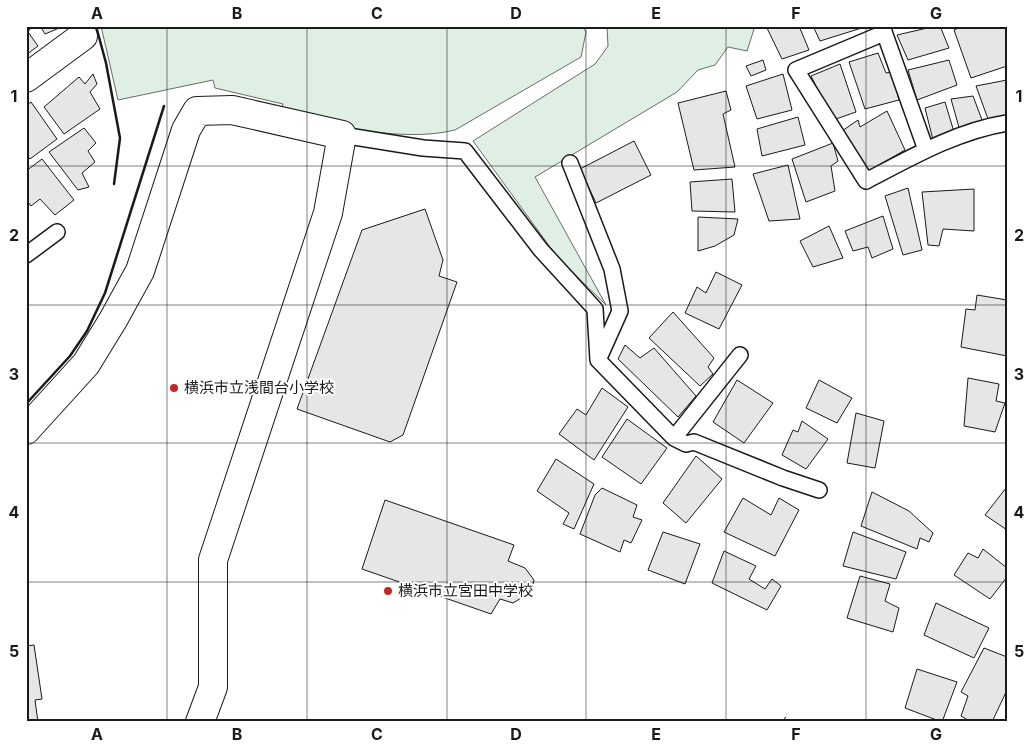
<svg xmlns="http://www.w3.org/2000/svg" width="1033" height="748" font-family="Inter,'Noto Sans JP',sans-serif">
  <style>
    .green { fill: #e0efe3; stroke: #6a6a6a }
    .building { fill: #e6e6e6; stroke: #1a1a1a }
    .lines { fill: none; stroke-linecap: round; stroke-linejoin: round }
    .lane-casing { stroke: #1a1a1a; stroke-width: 18 }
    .street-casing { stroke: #1a1a1a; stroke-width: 30 }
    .secondary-casing { stroke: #1a1a1a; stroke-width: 30 }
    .lane { stroke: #fff; stroke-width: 15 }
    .street { stroke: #fff; stroke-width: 28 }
    .secondary { stroke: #fff; stroke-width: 28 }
    .fence { stroke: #1a1a1a; stroke-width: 1; stroke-dasharray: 6 2.5; stroke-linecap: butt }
    .wall { stroke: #1a1a1a; stroke-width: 2.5 }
    .grid { fill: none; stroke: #1a1a1a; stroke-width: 1; stroke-opacity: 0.55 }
    .poi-dot { fill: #c62828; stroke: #fff; stroke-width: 2 }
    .labels { text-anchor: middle; stroke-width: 4; stroke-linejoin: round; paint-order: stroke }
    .poi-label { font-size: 15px; fill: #1a1a1a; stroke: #fff; text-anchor: start }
    .neatline { fill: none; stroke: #1a1a1a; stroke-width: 2 }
    .grid-label { font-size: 16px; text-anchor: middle; font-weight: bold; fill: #1a1a1a }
  </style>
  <rect width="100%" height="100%" fill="#fff"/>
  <path class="green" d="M101,26H582L586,32L581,57L455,130C402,143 334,125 280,115L283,104L215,88L213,80L118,100Z
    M607,26H755L747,51L728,47L715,65L698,70L677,92L535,177L606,305L558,258L473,141L595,64L608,46Z"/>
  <path class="building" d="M26,26H32L28,32L38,46L26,55Z
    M40,26H64L45,34Z
    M766,26H799L809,50L782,59Z
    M813,26H868L820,41Z
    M936,26H940L949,48L908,60L897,35Z
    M963,26H1007V66L971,78L954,30Z
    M878,53L886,73L892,72L899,100L865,109L849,62Z
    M763,60L766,70L751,76L746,66Z
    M949,60L957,85L917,100L908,70Z
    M840,64L856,112L833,120L811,76Z
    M93,74L97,84L90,92L100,109L64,134L44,107L79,77L85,84Z
    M783,74L792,110L757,119L746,86Z
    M1007,80V115L988,119L976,86Z
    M726,91L731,110L723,114L735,167L694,170L678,103Z
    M973,96L982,120L960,131L951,99Z
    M31,102L57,139L30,159L26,154V106Z
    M945,102L954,132L933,140L925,108Z
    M887,111L905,150L869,171L842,131L858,120L860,127Z
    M798,117L805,145L762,156L757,129Z
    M84,128L96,143L88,151L95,162L82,173L89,187L78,190L49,152Z
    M634,141L651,175L596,203L580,169Z
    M833,143L838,161L831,166L835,191L806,202L792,159Z
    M42,159L74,200L55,215L40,199L31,206L26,199V171Z
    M788,165L800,219L769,221L753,174Z
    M732,179L735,212L692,211L690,182Z
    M908,188L922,250L903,255L885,196Z
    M974,189V231L943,229L939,246L928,245L922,192Z
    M425,209L443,260L439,276L457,282L403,435L390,442L297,409L362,230Z
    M883,216L893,249L872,258L868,247L853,251L845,231Z
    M698,217L738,219L734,235L715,246L698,251Z
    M829,226L843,258L813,267L800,241Z
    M716,272L742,285L719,329L685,313L697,287L706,293Z
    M977,295L1007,300V356L961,347L966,309L975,310Z
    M673,312L714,358L708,367L713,374L700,386L649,338Z
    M625,345L640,358L654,348L696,396L678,417L618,359Z
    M968,378L999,384L996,401L1005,403L995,432L964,426Z
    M737,380L773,403L744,443L713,422Z
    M819,380L852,398L837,423L806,408Z
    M602,388L628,407L594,460L559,434L577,409L586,415Z
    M856,413L884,421L875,468L847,463Z
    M627,419L667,448L641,484L602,457Z
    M802,421L828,439L806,469L782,455L793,430L798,432Z
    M696,456L722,479L686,523L663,503Z
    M556,459L594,484L574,529L563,524L569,513L537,491Z
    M602,488L637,505L633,517L642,520L631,543L624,540L620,552L580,534L595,495Z
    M1006,488L1007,489V530L985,515Z
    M872,492L909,511L933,533L929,542L920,538L917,549L861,526Z
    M743,498L771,515L779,498L799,510L775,556L724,532Z
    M385,500L514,545L508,561L525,568L534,580L531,592L513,603L500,599L491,614L362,569Z
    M663,532L700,544L685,584L648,570Z
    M853,532L906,552L896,579L843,566Z
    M983,549L1007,568V577L990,599L954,575L968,553L978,558Z
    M724,551L756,566L749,579L765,589L772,579L781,586L767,610L712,583Z
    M860,576L890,584L885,601L899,608L893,632L847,618Z
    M936,603L989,628L974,658L924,635Z
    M34,645L42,699L35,700L38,722H26V646Z
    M984,648L1007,657V690L992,722H971L961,716L968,696L961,692Z
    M917,669L957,682L942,722L905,708Z"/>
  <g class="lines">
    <defs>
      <path id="lane" d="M882,26L926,150
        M884,33L796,70L866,181C910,158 957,131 1007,123
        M342,135L423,148L465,151L541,250L595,309L598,360L674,438L686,444L694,442L783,478L819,490
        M570,163L612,269L620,311L599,358
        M26,255L57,232
        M674,438L740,355"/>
      <path id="street" d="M26,78L83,36"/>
      <path id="secondary" d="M26,430L86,364L113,320L140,271L186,130L197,111L232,110L342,135L328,213L213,560V687L200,722"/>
    </defs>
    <use href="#lane" class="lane-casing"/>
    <use href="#street" class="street-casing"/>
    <use href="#secondary" class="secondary-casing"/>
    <use href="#lane" class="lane"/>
    <use href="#street" class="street"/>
    <use href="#secondary" class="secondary"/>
    <path class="fence" d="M783,722L787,714"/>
    <path class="wall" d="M96,26L106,63L120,138L114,184
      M26,404L70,356L87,331L105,293L164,106"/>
  </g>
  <path class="grid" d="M167,26V722M307,26V722M447,26V722M586,26V722M726,26V722M866,26V722M26,166H1007M26,305H1007M26,443H1007M26,582H1007"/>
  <g class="poi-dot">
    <circle cx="174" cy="388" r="5"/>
    <circle cx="388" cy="591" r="5"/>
  </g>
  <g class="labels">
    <g class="poi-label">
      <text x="184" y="393">横浜市立浅間台小学校</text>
      <text x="398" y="596">横浜市立宮田中学校</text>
    </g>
  </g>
  <rect width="1033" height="748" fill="none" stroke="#ffffff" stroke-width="55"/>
  <rect x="28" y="28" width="978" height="692" class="neatline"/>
  <g class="grid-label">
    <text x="97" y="19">A</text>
    <text x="237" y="19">B</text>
    <text x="377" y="19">C</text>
    <text x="516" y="19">D</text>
    <text x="656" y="19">E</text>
    <text x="796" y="19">F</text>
    <text x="936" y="19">G</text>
    <text x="14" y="102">1</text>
    <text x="1019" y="102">1</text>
    <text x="14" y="241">2</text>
    <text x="1019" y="241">2</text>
    <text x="14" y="380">3</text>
    <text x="1019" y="380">3</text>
    <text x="14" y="518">4</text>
    <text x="1019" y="518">4</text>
    <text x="14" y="657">5</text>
    <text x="1019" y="657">5</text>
    <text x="97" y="740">A</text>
    <text x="237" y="740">B</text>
    <text x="377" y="740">C</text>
    <text x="516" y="740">D</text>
    <text x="656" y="740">E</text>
    <text x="796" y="740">F</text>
    <text x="936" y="740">G</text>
  </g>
</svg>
